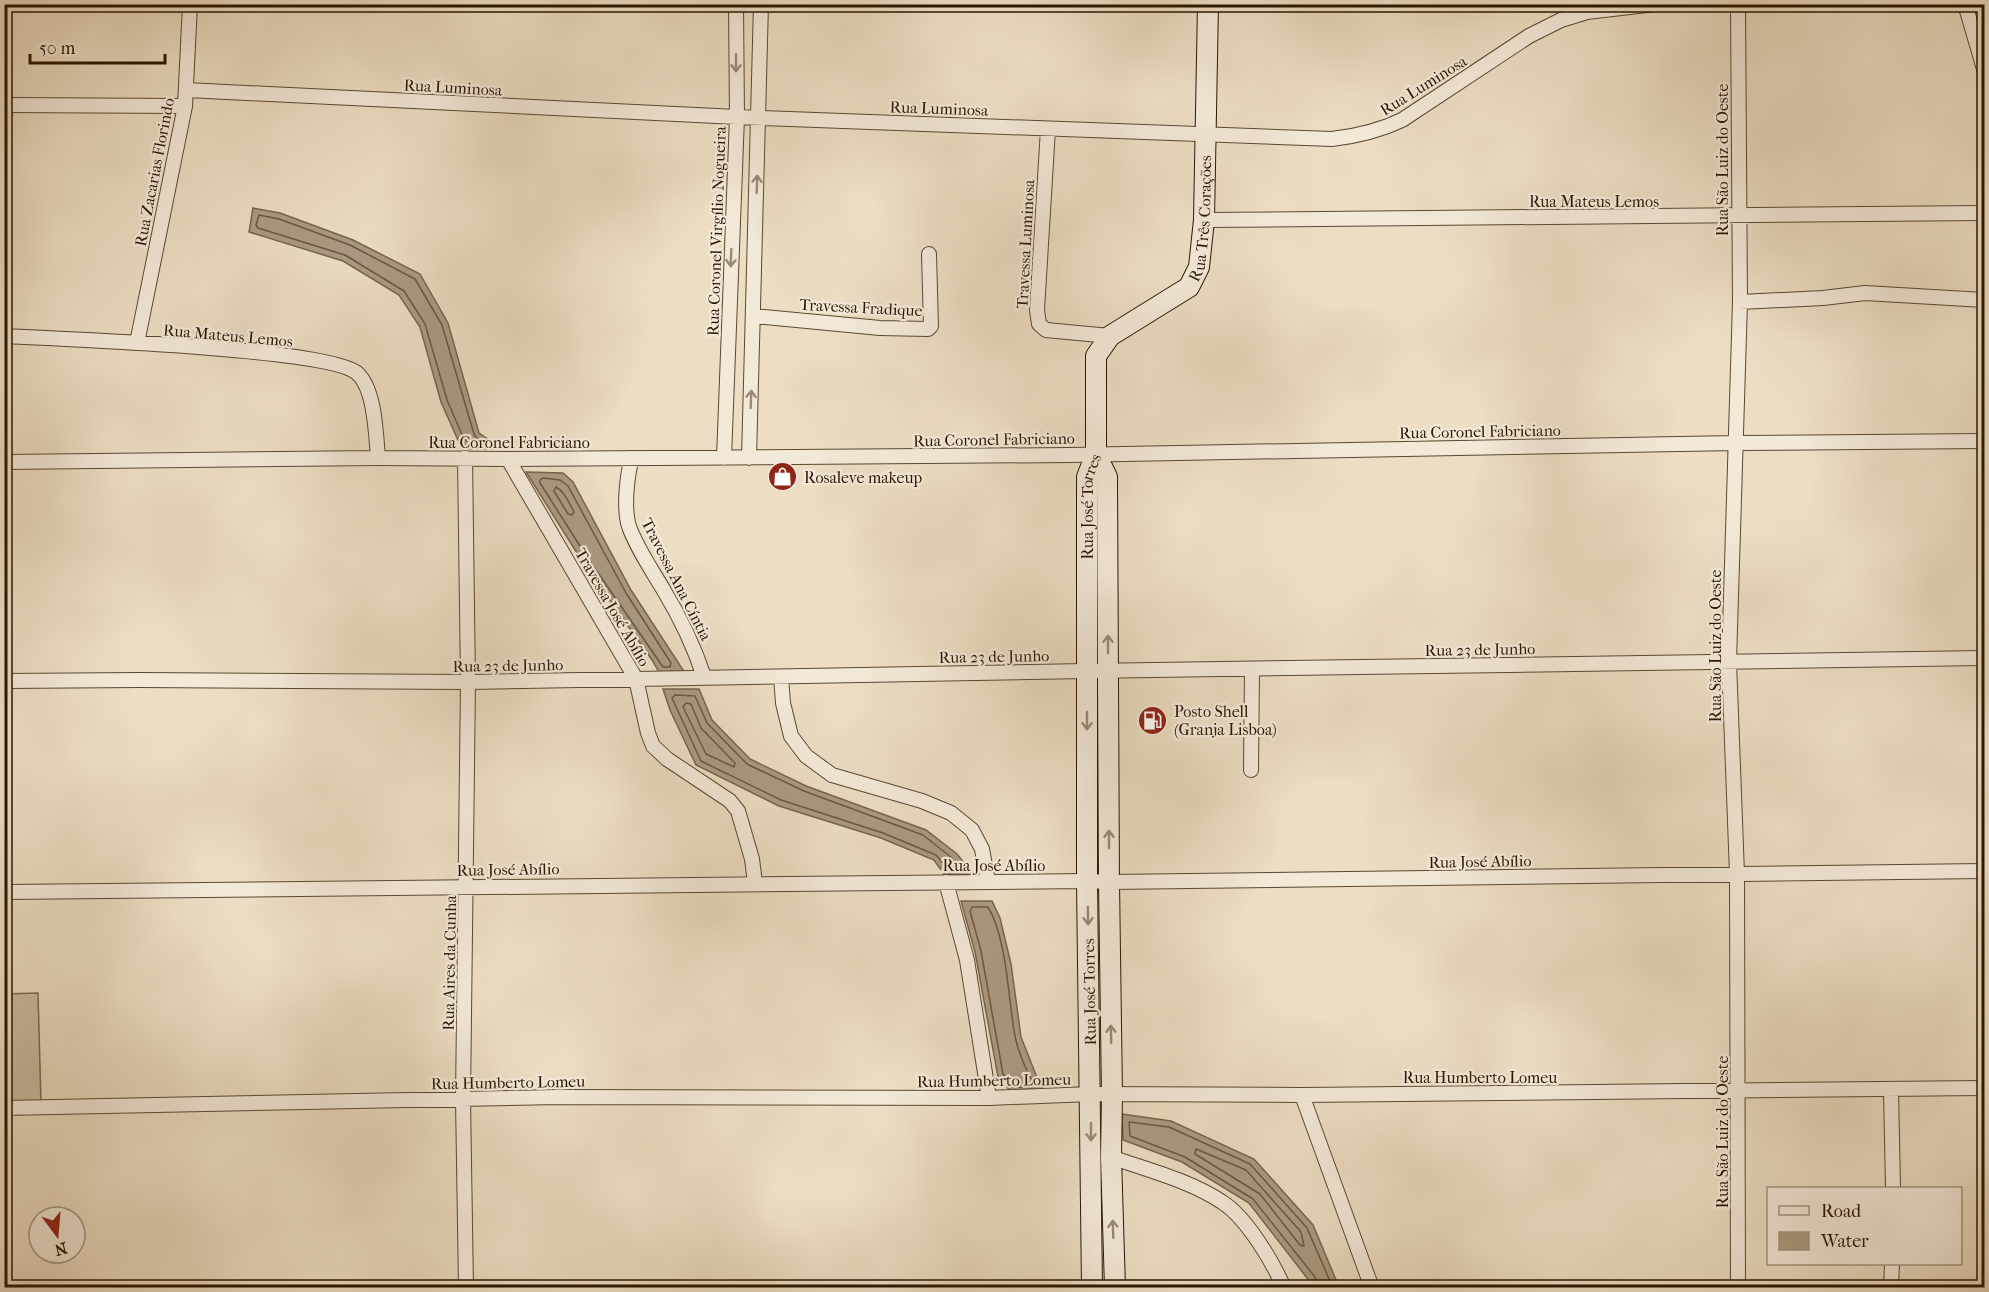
<svg xmlns="http://www.w3.org/2000/svg" width="1989" height="1292" font-family="'IM FELL French Canon',serif">
  <style>
    .green { fill: #cbbba2; stroke: #7a6851; stroke-width: 1.5 }
    .water { fill: #aa9981; stroke: #76654d; stroke-width: 1.5 }
    .lines { fill: none; stroke-linecap: round; stroke-linejoin: round }
    .shore { stroke: #6a5840; stroke-width: 1.5 }
    .street-casing { stroke: #5a4831; stroke-width: 16 }
    .secondary-casing { stroke: #291600; stroke-width: 22 }
    .street { stroke: #f3e9d8; stroke-width: 14 }
    .secondary { stroke: #f3e9d8; stroke-width: 20 }
    .oneway { stroke: #988a77 }
    .labels { text-anchor: middle; stroke-width: 4.5; stroke-linejoin: round; paint-order: stroke }
    .street-label { font-size: 16px; fill: #291600; stroke: #f3e9d8 }
    .poi-label { font-size: 16px; fill: #291600; stroke: #f3e9d8; text-anchor: start }
  </style>
  <rect width="100%" height="100%" fill="#ecddc3"/>
  <filter id="stains"><feTurbulence type="fractalNoise" baseFrequency=".00333" numOctaves="4"/><feColorMatrix values="0 0 0 0 .2 0 0 0 0 .09 0 0 0 0 .02 0 0 0 .5 -.17"/></filter>
  <radialGradient id="worn" r=".72"><stop offset=".6" stop-color="#630" stop-opacity="0"/><stop offset="1" stop-color="#630" stop-opacity=".3"/></radialGradient>
  <path class="green" d="M38,993L41,1104L5,1105V994Z"/>
  <path class="water" d="M253,208L280,213L353,240L420,274L448,323L479,433L502,449H466L458,440L441,402L420,327L399,295L343,261L249,232Z
    M526,472L563,473L573,482L631,590L685,673L660,674L652,660L582,561Z
    M663,689H699L712,720L750,759L806,786L926,830L957,854L974,875L944,874L934,860L881,838L779,806L696,765L670,710Z
    M961,901H992L1000,918L1011,964L1021,1037L1036,1075L1046,1094H1013L998,1077L975,952Z
    M1122,1114L1171,1121L1254,1159L1313,1225L1339,1287H1314L1249,1203L1182,1162L1123,1140Z"/>
  <g class="lines">
    <path class="shore" d="M259,215L279,219L350,245L415,279L442,325L474,434L477,439V442L469,443L463,437L447,400L425,324L404,291L345,255L258,228L256,225Z
      M543,478L560,480L568,486L626,593L671,663L670,667H663L587,557L540,483V480Z
      M556,487C565,492 569,503 574,512L572,515L568,514L554,491Z
      M675,695L695,696L707,723L747,764L804,791L923,835L952,858L957,867L947,868L936,855L883,833L781,800L701,761L672,698Z
      M686,703L691,704L701,728L735,763L734,767L706,754L683,707Z
      M972,907H988C1007,938 1008,999 1015,1036C1018,1051 1026,1070 1034,1084L1032,1088L1015,1087L1003,1074L981,951L970,911Z
      M1196,1149L1246,1170L1301,1232L1304,1246L1300,1245L1260,1194L1195,1154Z
      M1319,1288L1315,1277L1253,1199L1185,1157L1130,1136L1129,1122L1169,1127L1250,1164L1307,1228L1333,1288"/>
    <defs>
      <path id="street" d="M1738,4L1740,302L1729,662L1737,874L1738,1288
        M1965,4L1984,69
        M187,90L737,117L1332,139C1358,136 1379,131 1402,120L1529,36L1561,20L1587,12L1655,4
        M4,105L185,106
        M1048,129L1037,310L1039,324L1046,330L1110,336
        M1204,220L1984,213
        M1740,302L1823,298L1865,293L1984,300
        M754,316L880,328L928,329L931,326L929,254
        M4,336C56,339 333,348 358,374C375,390 376,435 378,458
        M137,343L185,106L190,4
        M465,458L468,682L463,1099L466,1288
        M632,458C627,475 624,505 628,523C633,542 653,572 663,589C680,617 694,646 704,677
        M724,458L737,117L736,4
        M749,458L761,4
        M508,459L636,679L648,733L653,746L667,759L730,801L738,811L752,859L755,883
        M4,462L378,458L508,459L1070,455L1736,443L1984,441
        M781,677L783,703L791,736L806,756L832,775L922,801L951,813L972,830L982,849L988,882
        M4,681L139,680L468,682L1087,671L1984,658
        M1251,770L1252,669
        M946,882L967,960L989,1098
        M4,892L1087,881L1109,882L1984,871
        M1891,1090L1893,1188
        M1302,1095L1372,1288
        M4,1108L559,1097L989,1098L1091,1094L1302,1095L1984,1088
        M1111,1157C1147,1170 1189,1180 1222,1202C1246,1217 1273,1262 1284,1288
        M1891,1288L1892,1264"/>
      <g id="secondary">
        <path d="M1096,454L1107,477L1109,882L1112,1095L1111,1157L1115,1288"/>
        <path id="s1" d="M1092,1288L1087,881V477L1096,454V356L1110,336L1189,287L1199,267L1204,220L1208,4"/>
      </g>
    </defs>
    <use href="#street" class="street-casing"/>
    <use href="#secondary" class="secondary-casing"/>
    <use href="#street" class="street"/>
    <use href="#secondary" class="secondary"/>
  </g>
  <defs><path id="oneway-shaft" d="M-6 0H5M1.5-3L5.5 0L1.5 3" fill="none" stroke-width="1.6" stroke-linecap="round" stroke-linejoin="round" transform="scale(1.5)"/></defs>
  <g class="oneway">
    <use href="#oneway-shaft" transform="translate(736 63) rotate(90)"/>
    <use href="#oneway-shaft" transform="translate(757 184) rotate(-88)"/>
    <use href="#oneway-shaft" transform="translate(731 258) rotate(92)"/>
    <use href="#oneway-shaft" transform="translate(751 399) rotate(-88)"/>
    <use href="#oneway-shaft" transform="translate(1108 644) rotate(-90)"/>
    <use href="#oneway-shaft" transform="translate(1087 721) rotate(90)"/>
    <use href="#oneway-shaft" transform="translate(1109 839) rotate(-90)"/>
    <use href="#oneway-shaft" transform="translate(1088 916) rotate(89)"/>
    <use href="#oneway-shaft" transform="translate(1111 1034) rotate(-91)"/>
    <use href="#oneway-shaft" transform="translate(1091 1132) rotate(90)"/>
    <use href="#oneway-shaft" transform="translate(1113 1229) rotate(-92)"/>
  </g>
  <defs>
    <symbol id="shop-disc" viewBox="-11 -11 22 22"><circle r="9.5" fill="#8f2418" stroke="#f3e9d8"/><path d="M-5-2.5h2.3a2.7 3.5 0 0 1 5.4 0H5L5.5 6h-11ZM-1.5-2.5h3a1.5 2.3 0 0 0-3 0Z" fill="#fff"/></symbol>
    <symbol id="fuel-disc" viewBox="-11 -11 22 22"><circle r="9.5" fill="#8f2418" stroke="#f3e9d8"/><path d="M-5.5-6h7V0h2V4h1.3V-2.5L3-4.5l.8-.8L6-3V5H2.5V1h-1V6h-7ZM-4.2-4.7v3.2H.2V-4.7Z" fill="#fff"/></symbol>
  </defs>
  <g fill-rule="evenodd">
    <use href="#shop-disc" x="766" y="460" width="33" height="33"/>
    <use href="#fuel-disc" x="1136" y="704" width="33" height="33"/>
  </g>
  <g class="labels">
    <g class="street-label">
      <text transform="translate(1423 85) rotate(-32)" y="6">Rua Luminosa</text>
      <text transform="translate(453 87) rotate(3)" y="6">Rua Luminosa</text>
      <text transform="translate(939 108) rotate(2)" y="6">Rua Luminosa</text>
      <text transform="translate(1722 160) rotate(-90)" y="6">Rua São Luiz do Oeste</text>
      <text transform="translate(154 172) rotate(-79)" y="6">Rua Zacarias Florindo</text>
      <text x="1594" y="207">Rua Mateus Lemos</text>
      <text dy="6" stroke="none"><textPath href="#s1" startOffset="1122">Rua Três Corações</textPath></text>
      <text transform="translate(716 231) rotate(-88)" y="6">Rua Coronel Virgílio Nogueira</text>
      <text transform="translate(1025 244) rotate(-87)" y="6">Travessa Luminosa</text>
      <text transform="translate(861 307) rotate(3)" y="6">Travessa Fradique</text>
      <text transform="translate(228 335) rotate(5)" y="6">Rua Mateus Lemos</text>
      <text transform="translate(1480 431) rotate(-1)" y="6">Rua Coronel Fabriciano</text>
      <text transform="translate(994 439) rotate(-1)" y="6">Rua Coronel Fabriciano</text>
      <text x="509" y="448">Rua Coronel Fabriciano</text>
      <text dy="6" stroke="none"><textPath href="#s1" startOffset="782">Rua José Torres</textPath></text>
      <text transform="translate(677 579) rotate(63)" y="6">Travessa Ana Cíntia</text>
      <text transform="translate(613 607) rotate(60)" y="6">Travessa José Abílio</text>
      <text transform="translate(1715 646) rotate(-90)" y="6">Rua São Luiz do Oeste</text>
      <text transform="translate(1480 649) rotate(-1)" y="6">Rua 23 de Junho</text>
      <text transform="translate(994 656) rotate(-1)" y="6">Rua 23 de Junho</text>
      <text transform="translate(508 665) rotate(-1)" y="6">Rua 23 de Junho</text>
      <text transform="translate(1480 861) rotate(-1)" y="6">Rua José Abílio</text>
      <text x="994" y="871">Rua José Abílio</text>
      <text transform="translate(508 869) rotate(-1)" y="6">Rua José Abílio</text>
      <text transform="translate(449 963) rotate(-89)" y="6">Rua Aires da Cunha</text>
      <text transform="translate(1089 992) rotate(-91)" y="6">Rua José Torres</text>
      <text x="1480" y="1083">Rua Humberto Lomeu</text>
      <text transform="translate(994 1080) rotate(-1)" y="6">Rua Humberto Lomeu</text>
      <text transform="translate(508 1082) rotate(-1)" y="6">Rua Humberto Lomeu</text>
      <text transform="translate(1722 1132) rotate(-90)" y="6">Rua São Luiz do Oeste</text>
    </g>
    <g class="poi-label">
      <text x="804" y="483">Rosaleve makeup</text>
      <text x="1174" y="717">Posto Shell<tspan x="1174" dy="18">(Granja Lisboa)</tspan></text>
    </g>
  </g>
  <rect width="1989" height="1292" fill="none" stroke="#ecddc3" stroke-width="24"/>
  <rect x="6" y="6" width="1977" height="1280" fill="none" stroke="#291600" stroke-width="3"/>
  <rect x="12" y="12" width="1965" height="1268" fill="none" stroke="#291600" stroke-width="1.5"/>
  <rect x="1767" y="1187" width="195" height="78" fill="#f3e9d8" stroke="#a29582" stroke-width="1.5"/>
  <rect x="1779" y="1206" width="30" height="9" fill="#f3e9d8" stroke="#a29582" stroke-width="1.5"/>
  <text x="1821" y="1217" font-size="18" fill="#291600">Road</text>
  <rect x="1779" y="1232" width="30" height="18" fill="#aa9981" stroke="#a29582" stroke-width="1.5"/>
  <text x="1821" y="1247" font-size="18" fill="#291600">Water</text>
  <g transform="translate(57 1235) rotate(164)"><circle r="28" fill="#f3e9d8" stroke="#a29582" stroke-width="1.5"/>
  <path d="M0-4.5L10 22L0 15L-10 22Z" fill="#8f2418"/>
  <text y="-9" font-size="16" font-weight="bold" text-anchor="middle" fill="#291600">N</text>
  </g>
  <path d="M30 54v9h135v-9" fill="none" stroke="#291600" stroke-width="3"/>
  <text x="39" y="54" font-size="18" fill="#291600" stroke="#f3e9d8" stroke-width="4.5" paint-order="stroke">50 m</text>
  <rect width="100%" height="100%" filter="url(#stains)"/>
  <rect width="100%" height="100%" fill="url(#worn)"/>
</svg>
